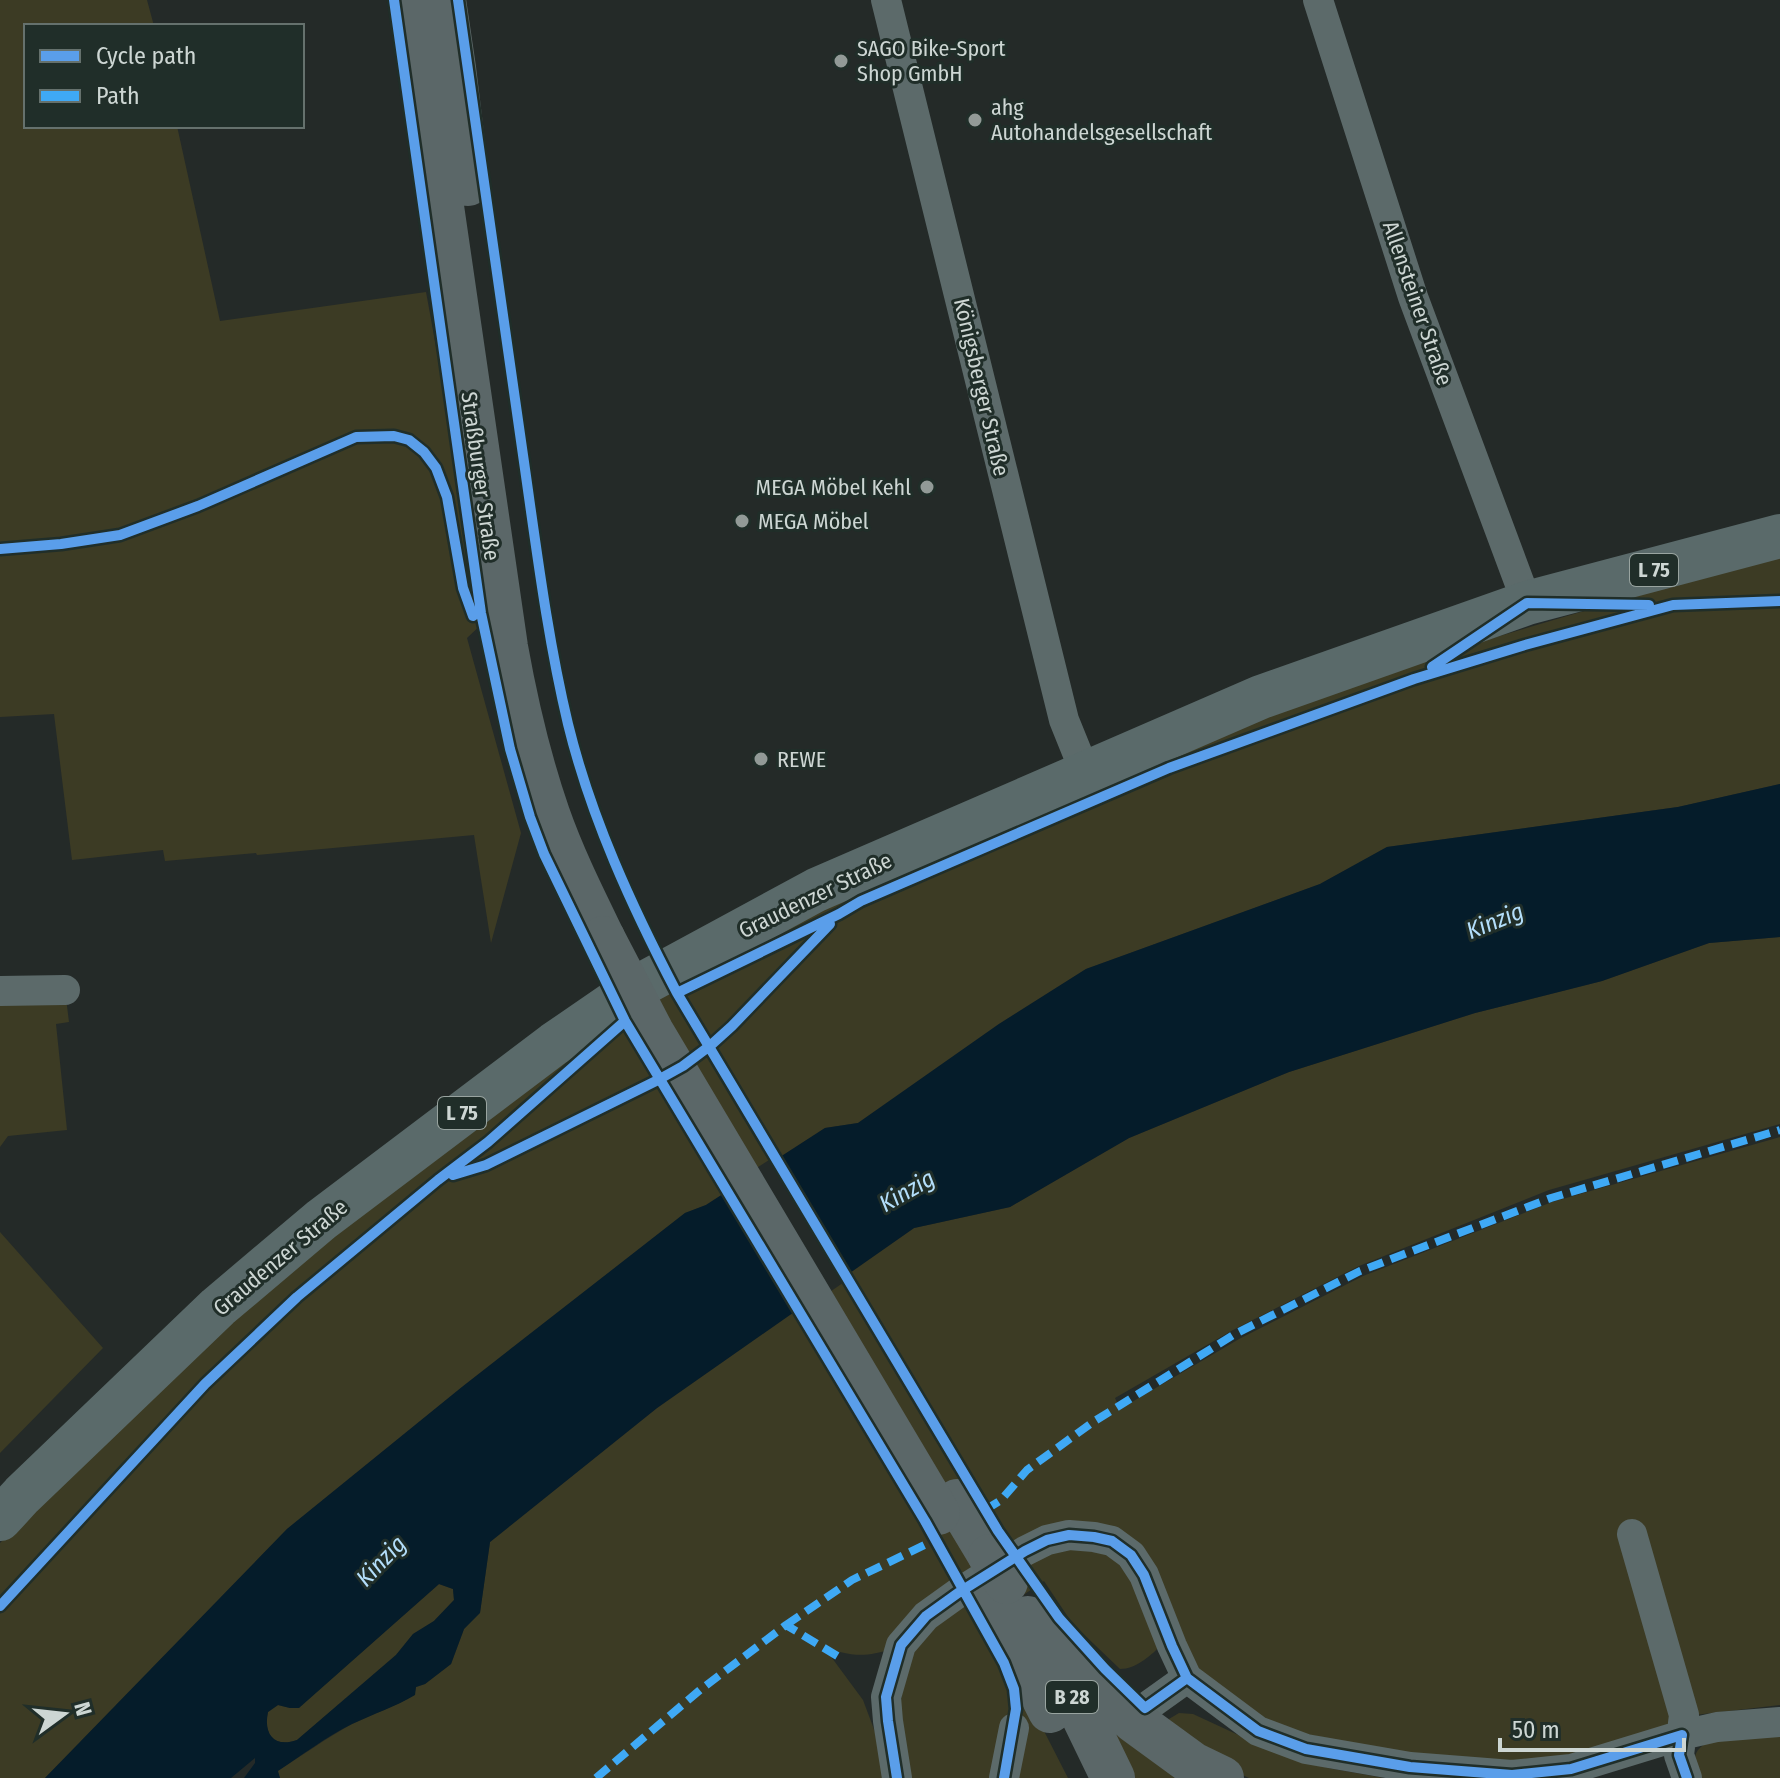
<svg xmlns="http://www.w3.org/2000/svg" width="1780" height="1778" font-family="'Fira Sans Condensed',sans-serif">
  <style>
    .green { fill: #3c3b24; fill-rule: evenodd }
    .water { fill: #051c2a; fill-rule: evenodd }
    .pier { fill: #242a28 }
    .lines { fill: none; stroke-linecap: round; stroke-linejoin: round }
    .street { stroke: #5c6a6a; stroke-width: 30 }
    .primary { stroke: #5a6a6a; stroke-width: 44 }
    .highway { stroke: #5b6768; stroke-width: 44 }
    .highway-bridge { stroke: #5b6768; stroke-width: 44 }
    .quiet { stroke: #3fa9f5; stroke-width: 8; stroke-dasharray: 16 8; stroke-linecap: butt }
    .cycleway-casing { stroke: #202e29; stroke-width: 15 }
    .cycleway { stroke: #5a9eea; stroke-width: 10 }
    .poi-dot { fill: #929a97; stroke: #202e29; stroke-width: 3 }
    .labels { text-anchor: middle; stroke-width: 6; stroke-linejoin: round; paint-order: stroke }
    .shield { fill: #202e29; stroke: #99a4a0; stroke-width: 2 }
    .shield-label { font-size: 20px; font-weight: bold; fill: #cdd6d3 }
    .poi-label { font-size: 22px; fill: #cdd6d3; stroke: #202e29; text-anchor: start }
    .street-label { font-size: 22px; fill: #cdd6d3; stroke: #202e29 }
    .water-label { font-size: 24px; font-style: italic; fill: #b3defa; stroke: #202e29 }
  </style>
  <rect width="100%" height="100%" fill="#242a28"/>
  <path class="green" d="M0,0H147L154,26H26V126H177L220,321L426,292L486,620L467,638L521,833L491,943L474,835L257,855L256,853L165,861L163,850L72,860L54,714L0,717Z
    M1780,547V784L1678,807L1387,847L1320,884L1086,969L999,1024L858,1123L825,1128L706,1205L685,1213L462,1387L287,1529L45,1778H0V1543L113,1427L279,1275L591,1031L820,905L1173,746L1483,641L1584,611Z
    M1780,937V1124L1549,1190L1359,1266L1233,1330L1115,1398L1120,1409L1239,1339L1363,1276L1552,1202L1780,1137V1705L1678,1717L1663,1731L1562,1761L1426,1759L1287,1730L1245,1712L1163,1643C1152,1655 1136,1669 1120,1669L1072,1623L1044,1581L978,1626L1012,1679L1024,1692L1068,1778H280L277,1771C302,1756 326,1738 352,1724C373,1714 394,1707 414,1695L416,1687L425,1684L451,1664L464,1629L480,1612L490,1542L657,1408L914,1228L1010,1207L1129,1138L1289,1072L1475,1013L1602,981L1709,943ZM892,1649L906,1661L901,1700L875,1732L863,1700L832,1658L840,1652C861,1657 871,1655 892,1649Z
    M0,980L65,990L69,1022L56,1024L67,1130L8,1136L0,1147Z
    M0,1232L103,1348L0,1453Z
    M439,1584L453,1589L454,1600L434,1621L413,1634L396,1655L297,1740C275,1748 263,1735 268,1712L278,1705L290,1708L299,1707Z
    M1179,1713L1193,1714L1247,1739L1328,1768L1384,1778H1249L1227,1768L1165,1731L1169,1719Z
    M1110,1719L1192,1778H1126Z
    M1780,1733V1778H1697C1694,1759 1691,1752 1709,1741Z"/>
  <path class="water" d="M1780,784V937L1709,943L1602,981L1475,1013L1289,1072L1129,1138L1010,1207L914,1228L657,1408L490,1542L480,1613L464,1629L451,1664L425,1684L416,1687L415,1695C395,1707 373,1714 352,1724C326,1737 302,1755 278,1771L280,1778H244L255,1763V1758L231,1778H45L287,1529L462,1387L685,1213L706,1205L825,1128L858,1123L999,1024L1086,969L1320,884L1387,847L1678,807ZM439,1584L453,1589L454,1600L434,1621L413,1634L396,1655L297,1740C275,1748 263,1735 268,1712L278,1705L290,1708H299Z"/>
  <path class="pier" d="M777,1155L850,1278L795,1316L720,1191Z"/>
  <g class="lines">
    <path class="street" d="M886,0L1064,720L1085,772
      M1318,0L1413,297L1527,603
      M0,991L65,990
      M1632,1534L1684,1715L1679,1755L1687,1778
      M1134,1721L1145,1708L1187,1678
      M897,1778L888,1721L886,1697L901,1645L926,1616L958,1593L1025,1551L1047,1540L1069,1535L1094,1537L1112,1541L1131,1555L1144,1575L1172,1646L1187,1678L1258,1731L1306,1749L1410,1767L1512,1775L1571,1769L1682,1735L1717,1727L1780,1722
      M1004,1778L1014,1728"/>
    <path class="primary" d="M0,1519L22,1495L218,1307L321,1220L554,1044L637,987L816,890L1261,697L1527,603L1780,536"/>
    <path class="highway" d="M412,0L506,647C516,703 529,759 548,814C563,857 583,897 603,938
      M444,0L454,68L468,184
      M957,1501L990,1556
      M986,1593L1025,1662L1050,1711
      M1028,1618L1134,1721L1193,1764L1222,1778
      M1053,1663L1081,1712L1113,1778"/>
    <path class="highway-bridge" d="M603,938L652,1032L938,1513
      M990,1556L1006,1582"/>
    <path class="quiet" d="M985,1510L1001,1500L1027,1470L1093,1422L1235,1334L1360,1271L1551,1198L1780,1130
      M786,1625L852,1580L935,1540
      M596,1778L700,1690L786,1625L839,1657"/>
    <defs>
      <path id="cycleway" d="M394,0L481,613L510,749L530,817L544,854L625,1021L925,1521L1004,1663L1014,1689L1016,1709L1004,1778
        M458,0C480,152 501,304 523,455C536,545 547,636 568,724C591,818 632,907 677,993L998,1531L1059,1618L1105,1669L1145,1708L1187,1678
        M0,549L61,544L120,535L198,506L356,437L394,436L409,440L424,452L436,468L447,497L463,588L473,616
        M1432,667L1527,603L1649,605
        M677,993L839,914L861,901L1169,768L1414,679L1525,645L1673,605L1780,601
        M453,1175L486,1165L656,1081L683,1066L711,1045L732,1026L830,924
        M0,1606L205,1384L297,1297L438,1180L488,1142L625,1021
        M897,1778L888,1721L886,1697L901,1645L926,1616L958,1593L1025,1551L1047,1540L1069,1535L1094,1537L1112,1541L1131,1555L1144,1575L1172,1646L1187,1678L1258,1731L1306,1749L1410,1767L1512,1775L1571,1769L1682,1735L1679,1755L1687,1778"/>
    </defs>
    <use href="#cycleway" class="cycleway-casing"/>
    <use href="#cycleway" class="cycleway"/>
  </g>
  <g class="poi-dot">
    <circle cx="841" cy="61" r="8"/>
    <circle cx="975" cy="120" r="8"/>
    <circle cx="927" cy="487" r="8"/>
    <circle cx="742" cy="521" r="8"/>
    <circle cx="761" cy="759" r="8"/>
  </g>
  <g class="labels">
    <g class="shield">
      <rect x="1630" y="554" width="48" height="32" rx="6"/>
      <rect x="438" y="1097" width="48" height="32" rx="6"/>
      <rect x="1046" y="1681" width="52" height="32" rx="6"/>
    </g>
    <g class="shield-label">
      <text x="1654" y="577">L 75</text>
      <text x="462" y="1120">L 75</text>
      <text x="1072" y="1704">B 28</text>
    </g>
    <g class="poi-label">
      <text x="857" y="56">SAGO Bike-Sport<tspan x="857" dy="25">Shop GmbH</tspan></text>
      <text x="991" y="115">ahg<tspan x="991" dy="25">Autohandelsgesellschaft</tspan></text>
      <text x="911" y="495" text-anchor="end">MEGA Möbel Kehl</text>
      <text x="758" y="529">MEGA Möbel</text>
      <text x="777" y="767">REWE</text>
    </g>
    <g class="street-label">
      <text transform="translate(1418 303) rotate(71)" y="8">Allensteiner Straße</text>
      <text transform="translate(982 387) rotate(77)" y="8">Königsberger Straße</text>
      <text transform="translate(481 476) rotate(82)" y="8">Straßburger Straße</text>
      <text transform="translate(815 895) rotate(-26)" y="8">Graudenzer Straße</text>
      <text transform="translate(280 1257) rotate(-40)" y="8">Graudenzer Straße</text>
    </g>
    <g class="water-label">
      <text transform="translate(1495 921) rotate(-22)" y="8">Kinzig</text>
      <text transform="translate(907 1191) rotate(-30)" y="8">Kinzig</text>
      <text transform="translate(381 1561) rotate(-46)" y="8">Kinzig</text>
    </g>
  </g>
  <rect x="24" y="24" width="280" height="104" fill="#202e29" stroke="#65716d" stroke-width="2"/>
  <rect x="40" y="50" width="40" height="12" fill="#5a9eea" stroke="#65716d" stroke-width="2"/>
  <text x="96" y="64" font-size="24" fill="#cdd6d3">Cycle path</text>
  <rect x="40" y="90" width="40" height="12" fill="#3fa9f5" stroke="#65716d" stroke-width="2"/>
  <text x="96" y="104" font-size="24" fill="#cdd6d3">Path</text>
  <g transform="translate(64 1714) rotate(75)" stroke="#202e29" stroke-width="6" paint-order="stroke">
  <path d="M0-6L14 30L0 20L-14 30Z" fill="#cdd6d3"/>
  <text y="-12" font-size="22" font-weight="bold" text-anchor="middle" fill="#cdd6d3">N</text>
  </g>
  <path d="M1500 1738v12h184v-12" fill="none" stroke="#cdd6d3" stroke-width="4"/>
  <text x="1512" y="1738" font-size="24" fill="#cdd6d3" stroke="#202e29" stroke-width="6" paint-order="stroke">50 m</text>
</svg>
